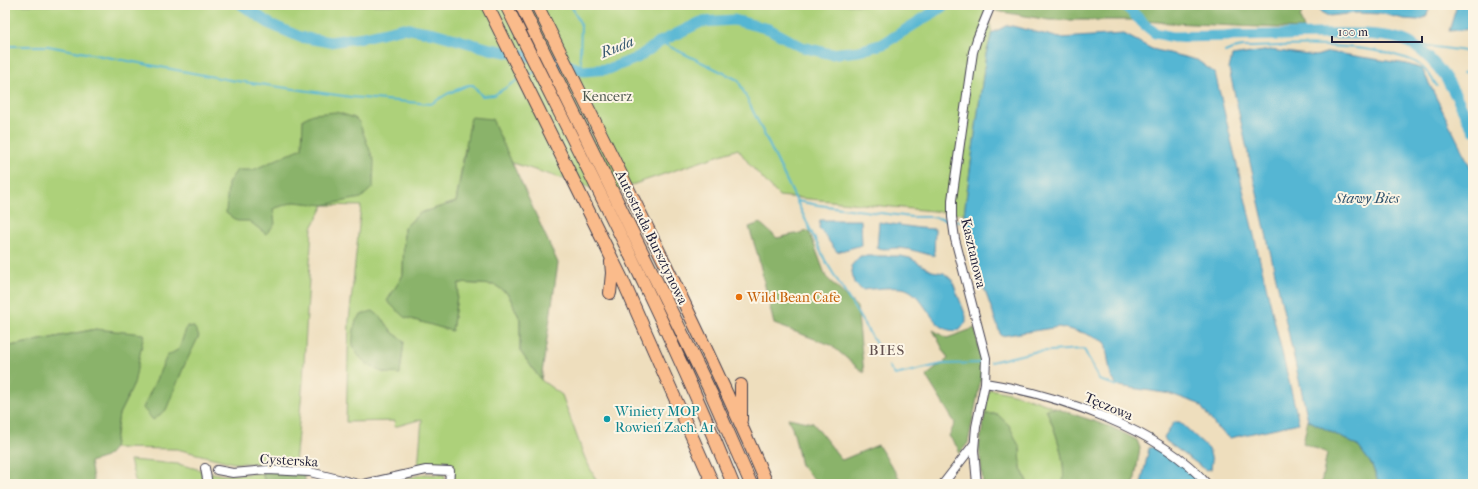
<svg xmlns="http://www.w3.org/2000/svg" width="1478" height="489" font-family="'IM FELL French Canon',serif">
  <style>
    .green { fill: #add17a; stroke: #687a5a; fill-rule: evenodd }
    .forest { fill: #8ab36a; stroke: #566a52 }
    .water { fill: #54b6d3; stroke: #3b6c87 }
    .lines { fill: none; stroke-linecap: round; stroke-linejoin: round }
    .stream { stroke: #54b6d3; stroke-width: 2 }
    .river { stroke: #54b6d3; stroke-width: 11 }
    .minor-casing { stroke: #413e4e; stroke-width: 10 }
    .highway-casing { stroke: #413e4e; stroke-width: 14 }
    .minor { stroke: #fff; stroke-width: 8 }
    .highway { stroke: #fabb8b; stroke-width: 12 }
    .food-dot { fill: #e8710a; stroke: #fcf5e5; stroke-width: 1.5 }
    .culture-dot { fill: #0f9aa8; stroke: #fcf5e5; stroke-width: 1.5 }
    .labels { text-anchor: middle; stroke-width: 4; stroke-linejoin: round; paint-order: stroke }
    .park-label { font-size: 14px; fill: #4c574e; stroke: #fcf5e5 }
    .street-label { font-size: 14px; fill: #22223b; stroke: #fcf5e5 }
    .food-label { font-size: 14px; fill: #c56008; stroke: #fcf5e5; text-anchor: start }
    .culture-label { font-size: 14px; fill: #0d838f; stroke: #fcf5e5; text-anchor: start }
    .water-label { font-size: 15px; font-style: italic; fill: #345670; stroke: #fcf5e5 }
    .neighbourhood-label { font-size: 15px; letter-spacing: 1px; fill: #635250; stroke: #fcf5e5 }
  </style>
  <rect width="100%" height="100%" fill="#fcf5e5"/>
  <filter id="ink" filterUnits="userSpaceOnUse"><feTurbulence type="fractalNoise" baseFrequency=".025" numOctaves="2"/><feDisplacementMap in="SourceGraphic" scale="8" xChannelSelector="R" yChannelSelector="G"/><feConvolveMatrix kernelMatrix="1 2 1 2 8 2 1 2 1" color-interpolation-filters="sRGB"/></filter>
  <filter id="wash" filterUnits="userSpaceOnUse"><feTurbulence type="fractalNoise" baseFrequency=".012" numOctaves="4" result="noise"/><feDisplacementMap in="SourceGraphic" scale="16" xChannelSelector="R" yChannelSelector="G"/><feGaussianBlur stdDeviation="0.9" result="paint"/><feColorMatrix in="noise" values="0 0 0 0 0 0 0 0 0 0 0 0 0 0 0 0 0 1.4 0 .05"/><feComposite in="paint" operator="in"/></filter>
  <g filter="url(#wash)">
    <rect width="100%" height="100%" fill="#eedebd"/>
    <path class="green" d="M5,5H986L992,33L986,54L964,214L779,196L750,165L738,149L608,193L465,148L456,202L420,213L404,228L403,275L388,301L452,331L459,283L495,285L508,294L520,319V351L541,380L562,395L584,456L598,484H451V473L418,468L422,419L394,427L395,421L346,422L349,321L361,206L324,205L312,228L303,381L295,464L233,463L177,449L114,448L119,414L134,384L96,329L5,347ZM383,319L392,332L404,341L400,374Z
      M989,389C1012,393 1034,399 1055,408L1046,409C1056,433 1066,458 1063,484H1028L1021,468L1020,448L997,414H985Z
      M130,460L178,464L201,470L204,484H136Z
      M208,472L223,475L262,473L265,484H211Z
      M424,474L445,475V484H386Z"/>
    <path class="forest" d="M996,5H1304L1300,18L1304,29L1171,23L1131,20H1049L996,11Z
      M336,112L355,118L359,122L374,161L373,187L361,198L324,205L294,202L273,209L275,224L266,234L249,221H237L226,213L228,183L237,170H253L302,148L303,119L313,114Z
      M471,117L492,119L558,263L541,380L520,351V319L508,294L495,285L459,283L452,331L404,317L387,301L403,275L404,228L420,213L456,202Z
      M760,223L777,238L809,231L826,277L857,307L864,373L831,345L774,324L758,256L749,227Z
      M373,311L383,319L392,332L404,341L400,374C395,373 387,374 382,372C371,368 357,358 353,346C352,341 353,335 354,330C355,317 360,314 373,311Z
      M187,326L194,327L199,336L185,364L166,410L153,420L143,408L167,356L179,349Z
      M975,328L983,369L968,443L959,454L958,448L949,436L955,423L926,376L948,359L933,330L947,338Z
      M96,329L144,334L134,384L119,414L114,448L106,457L90,462L94,484H5V347Z
      M1055,408L1111,427L1137,440L1140,448L1134,484H1063C1066,458 1056,433 1046,409Z
      M985,414H997L1009,425L1020,448L1021,468L1028,484H983L979,447Z
      M788,418L813,423L842,460L878,445L903,484H819L801,466L794,433Z
      M1308,420L1358,446L1372,465L1379,484H1321L1327,453L1303,443Z
      M260,460L267,470L302,467L306,484H265Z"/>
    <path class="water" d="M1319,5H1431L1426,17L1418,20L1404,19L1383,14L1357,13L1328,16L1319,11Z
      M1457,5H1473V29L1449,31Z
      M1008,25L1060,38L1124,34L1152,49L1197,60L1215,73L1299,423L1230,438L1217,428L1199,404L1171,394L1118,386L1111,377L1105,342L1084,333L1059,327L1001,336L971,251L964,214L986,54L992,33Z
      M1270,50L1316,56L1329,52L1407,64L1422,69L1473,172V484H1379L1372,465L1358,446L1308,420L1229,69L1232,56Z
      M820,220H861L862,245L837,252L819,228Z
      M879,222L919,228L935,229L934,256C922,253 911,249 899,248C892,248 885,250 877,248Z
      M860,256H901L910,258L932,271L944,273L952,280L966,316V322L960,330C932,336 928,298 906,289C898,286 871,289 862,290L854,283L851,266Z
      M1174,422H1180L1209,449L1212,461L1211,469L1206,470L1166,441L1164,437Z
      M1155,447L1171,456L1204,484H1141L1149,448Z"/>
    <g class="lines">
      <path class="stream" d="M571,5L581,25L580,56L583,71
        M660,42L738,80L825,260L881,352
        M1412,44L1473,52
        M5,46H48L230,80L351,97L431,104L447,94L468,85H473L482,96L494,95L518,80
        M1225,52L1232,49L1243,47C1292,46 1343,42 1391,54C1400,57 1410,58 1417,63C1426,69 1431,77 1437,86
        M1463,73L1473,71
        M526,76L535,72
        M797,201L818,205L911,217H932L947,220
        M957,221L966,223
        M991,362L1033,352L1084,349L1099,380L1118,386
        M889,366L895,375L943,364L983,363"/>
      <path class="river" d="M242,5L270,24L300,37L330,42L364,37L403,28L434,33L490,49L557,61L583,71L609,69L637,58L660,42L701,22L734,20L769,29L802,47L831,54L859,51L883,44L945,5
        M1125,5L1145,25L1155,33L1173,37C1207,36 1241,36 1276,35C1306,35 1390,28 1413,45C1446,67 1456,97 1473,130"/>
    </g>
  </g>
  <g filter="url(#ink)">
    <g class="lines">
      <defs>
        <path id="minor" d="M985,383C1055,394 1160,429 1207,484
          M205,468L208,484
          M217,470L233,473L267,470L310,472L358,484
          M364,484L426,470L450,471L449,484
          M943,484L974,444
          M977,484L974,450L976,427L985,383L986,358L955,239L952,217V200L973,52L977,39L991,5"/>
        <path id="highway" d="M487,5L623,281L713,484
          M506,5C584,163 667,320 733,484
          M521,5L680,329L711,393L751,484
          M537,5C615,164 697,321 767,484
          M610,293L612,273L611,262
          M741,385V420"/>
      </defs>
      <use href="#minor" class="minor-casing"/>
      <use href="#highway" class="highway-casing"/>
      <use href="#minor" class="minor"/>
      <use href="#highway" class="highway"/>
    </g>
  </g>
  <circle class="food-dot" cx="739" cy="297" r="4"/>
  <circle class="culture-dot" cx="607" cy="419" r="4"/>
  <g class="labels">
    <g class="park-label">
      <text x="607" y="101">Kencerz</text>
    </g>
    <g class="street-label">
      <text transform="translate(652 237) rotate(64)" y="5">Autostrada Bursztynowa</text>
      <text transform="translate(974 253) rotate(77)" y="5">Kasztanowa</text>
      <text transform="translate(1109 406) rotate(23)" y="5">Tęczowa</text>
      <text transform="translate(289 460) rotate(3)" y="5">Cysterska</text>
    </g>
    <g class="food-label">
      <text x="747" y="302">Wild Bean Cafe</text>
    </g>
    <g class="culture-label">
      <text x="615" y="416">Winiety MOP<tspan x="615" dy="16">Rowień Zach. A1</tspan></text>
    </g>
    <g class="water-label">
      <text transform="translate(617 47) rotate(-22)" y="5">Ruda</text>
      <text x="1367" y="203">Stawy Bies</text>
    </g>
    <g class="neighbourhood-label">
      <text x="887" y="355">BIES</text>
    </g>
  </g>
  <rect width="1478" height="489" fill="none" stroke="#fcf5e5" stroke-width="20"/>
  <path d="M1332 36v6h90v-6" fill="none" stroke="#22223b" stroke-width="2"/>
  <text x="1338" y="36" font-size="12" fill="#22223b" stroke="#fcf5e5" stroke-width="3" paint-order="stroke">100 m</text>
</svg>
